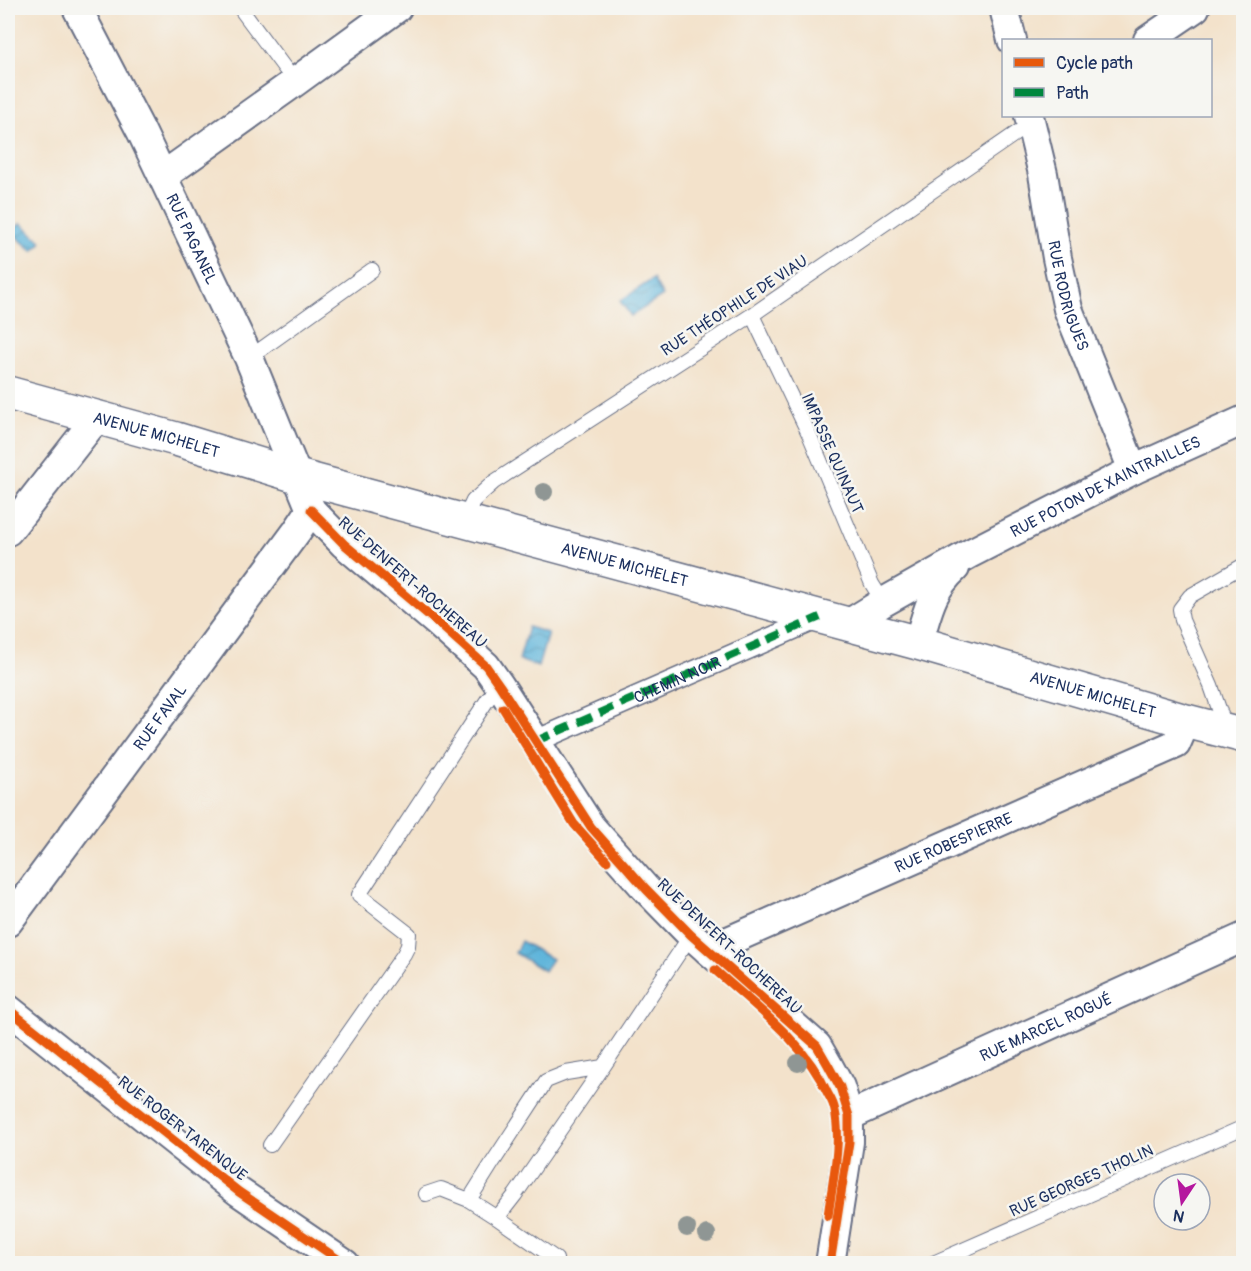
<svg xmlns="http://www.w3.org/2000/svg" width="1251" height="1271" font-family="Pangolin,sans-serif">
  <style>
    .water { fill: url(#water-waves); stroke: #3c729c; stroke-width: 1.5 }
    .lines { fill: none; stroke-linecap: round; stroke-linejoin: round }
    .service-casing { stroke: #676e84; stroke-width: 16 }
    .pedestrian-casing { stroke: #676e84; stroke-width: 24 }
    .minor-casing { stroke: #676e84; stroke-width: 32 }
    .tertiary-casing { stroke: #676e84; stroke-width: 36 }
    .service { stroke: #fff; stroke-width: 14 }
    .pedestrian { stroke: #fff; stroke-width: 21 }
    .minor { stroke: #fff; stroke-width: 28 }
    .tertiary { stroke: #fff; stroke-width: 33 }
    .quiet { stroke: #00873e; stroke-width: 8; stroke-dasharray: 15 8; stroke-linecap: butt }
    .cycleway-casing { stroke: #f6f6f2; stroke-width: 13 }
    .cycleway { stroke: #e8590c; stroke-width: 9 }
    .tree { fill: #8f9694 }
    .labels { text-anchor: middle; stroke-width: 5; stroke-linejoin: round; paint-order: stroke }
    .street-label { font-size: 16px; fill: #1b2f5e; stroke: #f6f6f2 }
  </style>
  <defs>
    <pattern id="water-waves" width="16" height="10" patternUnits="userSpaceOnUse" patternTransform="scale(1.5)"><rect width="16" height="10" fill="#5db4da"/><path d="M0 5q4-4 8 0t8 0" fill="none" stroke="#4c93b4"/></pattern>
  </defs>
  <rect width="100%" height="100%" fill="#f6f6f2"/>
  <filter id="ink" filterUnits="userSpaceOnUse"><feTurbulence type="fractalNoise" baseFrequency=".0167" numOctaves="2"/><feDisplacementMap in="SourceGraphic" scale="12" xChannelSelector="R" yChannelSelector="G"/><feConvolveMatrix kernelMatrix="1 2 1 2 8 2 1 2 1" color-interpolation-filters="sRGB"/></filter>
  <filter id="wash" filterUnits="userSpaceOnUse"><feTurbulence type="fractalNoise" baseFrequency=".008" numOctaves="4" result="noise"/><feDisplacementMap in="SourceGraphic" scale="24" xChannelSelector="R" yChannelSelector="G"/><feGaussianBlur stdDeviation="1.35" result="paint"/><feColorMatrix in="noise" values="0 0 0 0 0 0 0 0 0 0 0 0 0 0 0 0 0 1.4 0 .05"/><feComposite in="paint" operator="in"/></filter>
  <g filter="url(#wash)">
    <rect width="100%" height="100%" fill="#f3e2cb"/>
    <path class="water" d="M21,223L42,242L33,251L11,232Z
      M653,279L663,296L631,316L620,301Z
      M528,627L548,633L538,667L519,660Z
      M521,941L552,959L544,971L515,953Z"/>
  </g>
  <g filter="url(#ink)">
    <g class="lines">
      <defs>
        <path id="service" d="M240,8L295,82
          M752,315L809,434L872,584L877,592L888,600
          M249,358L372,270
          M464,520L473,501L494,482L752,315L1031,123
          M1226,729L1211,686L1182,620L1180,609L1190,596L1244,565
          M603,1067L515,1195L497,1218L469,1200L491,1165L546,1081L566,1073L603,1067L691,935
          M270,1145L404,954L408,946L409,934L359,895L488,699L500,686
          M426,1194L441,1189L469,1200
          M497,1218L556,1259
          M931,1264L1244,1127"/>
        <g id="pedestrian">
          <path id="s1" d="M536,741L820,617"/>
        </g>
        <g id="minor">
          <path id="s2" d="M77,8L141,131L249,358L311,510L344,544L438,623L486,666L500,686L591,827L646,889L691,935L817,1046L828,1065L840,1087L849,1116V1142L830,1264"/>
          <path d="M1004,8L1012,40"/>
          <path d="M1148,40L1195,8"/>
          <path id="s3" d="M1029,116L1043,174L1057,258L1068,309L1133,470"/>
          <path d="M163,176L295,82L397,8"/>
          <path d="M8,531L98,416"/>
          <path id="s4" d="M848,624L882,603L969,554L1133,470L1244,420"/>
          <path d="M918,643C928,612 930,591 955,568"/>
          <path id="s5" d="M8,922L297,531L311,510"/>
          <path id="s6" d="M708,950L1176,744L1186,721"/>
          <path d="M8,1009L239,1192L345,1264"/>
          <path id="s7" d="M849,1116L1244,937"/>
        </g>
        <g id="tertiary">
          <path id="s8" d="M8,393L176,439L297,476L918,643L1186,721L1244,736"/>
        </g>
      </defs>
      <use href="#service" class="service-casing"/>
      <use href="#pedestrian" class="pedestrian-casing"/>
      <use href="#minor" class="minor-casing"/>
      <use href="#tertiary" class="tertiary-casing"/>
      <use href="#service" class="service"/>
      <use href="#pedestrian" class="pedestrian"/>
      <use href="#minor" class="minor"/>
      <use href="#tertiary" class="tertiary"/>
      <path class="quiet" d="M536,741L820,617"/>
      <defs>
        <path id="cycleway" d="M311,510L344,544L438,623L486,666L500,686L591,827L646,889L691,935L817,1046L828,1065L840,1087L849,1116V1142L830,1264
          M503,708L574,824L607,861
          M715,970C756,1007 805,1042 828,1094C831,1099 834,1105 835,1111C842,1142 832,1184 828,1216
          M8,1009L239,1192L345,1264"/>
      </defs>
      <use href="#cycleway" class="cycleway-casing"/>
      <use href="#cycleway" class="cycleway"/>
    </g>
    <g class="tree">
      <circle cx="544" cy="492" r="9"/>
      <circle cx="798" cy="1063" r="9"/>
      <circle cx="687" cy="1228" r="9"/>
      <circle cx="707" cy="1234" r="9"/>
    </g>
  </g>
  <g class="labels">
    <g class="street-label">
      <text dy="6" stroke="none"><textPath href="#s2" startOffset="258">RUE PAGANEL</textPath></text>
      <text dy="6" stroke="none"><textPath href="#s3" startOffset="184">RUE RODRIGUES</textPath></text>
      <text transform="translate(734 305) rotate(-33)" y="6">RUE THÉOPHILE DE VIAU</text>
      <text dy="6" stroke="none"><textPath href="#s8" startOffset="154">AVENUE MICHELET</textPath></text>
      <text transform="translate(833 453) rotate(66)" y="6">IMPASSE QUINAUT</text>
      <text dy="6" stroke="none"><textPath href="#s4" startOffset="292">RUE POTON DE XAINTRAILLES</textPath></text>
      <text dy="6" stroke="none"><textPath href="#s8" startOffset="640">AVENUE MICHELET</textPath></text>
      <text transform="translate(413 582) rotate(41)" y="6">RUE DENFERT-ROCHEREAU</text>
      <text dy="6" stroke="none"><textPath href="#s1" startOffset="154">CHEMIN NOIR</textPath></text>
      <text dy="6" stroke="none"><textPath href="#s8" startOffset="1126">AVENUE MICHELET</textPath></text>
      <text dy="6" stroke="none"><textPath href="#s5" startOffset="255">RUE FAVAL</textPath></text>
      <text dy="6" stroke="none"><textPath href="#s6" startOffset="268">RUE ROBESPIERRE</textPath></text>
      <text transform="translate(730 946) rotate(43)" y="6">RUE DENFERT-ROCHEREAU</text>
      <text dy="6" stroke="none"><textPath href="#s7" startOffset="216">RUE MARCEL ROGUÉ</textPath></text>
      <text transform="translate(183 1128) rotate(38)" y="6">RUE ROGER TARENQUE</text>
      <text transform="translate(1081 1180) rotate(-24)" y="6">RUE GEORGES THOLIN</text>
    </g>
  </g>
  <rect width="1251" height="1271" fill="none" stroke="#f6f6f2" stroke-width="30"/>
  <rect x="1002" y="39" width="210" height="78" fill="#f6f6f2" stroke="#9ea6b7" stroke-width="1.5"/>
  <rect x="1014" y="58" width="30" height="9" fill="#e8590c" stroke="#9ea6b7" stroke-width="1.5"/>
  <text x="1056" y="69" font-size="18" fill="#1b2f5e">Cycle path</text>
  <rect x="1014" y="88" width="30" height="9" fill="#00873e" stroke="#9ea6b7" stroke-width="1.5"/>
  <text x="1056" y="99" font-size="18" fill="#1b2f5e">Path</text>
  <g transform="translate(1182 1202) rotate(193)"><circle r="28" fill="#f6f6f2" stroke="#9ea6b7" stroke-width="1.5"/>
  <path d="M0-4.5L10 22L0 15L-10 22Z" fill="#b5179e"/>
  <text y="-9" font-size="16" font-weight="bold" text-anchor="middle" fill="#1b2f5e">N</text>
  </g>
</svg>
